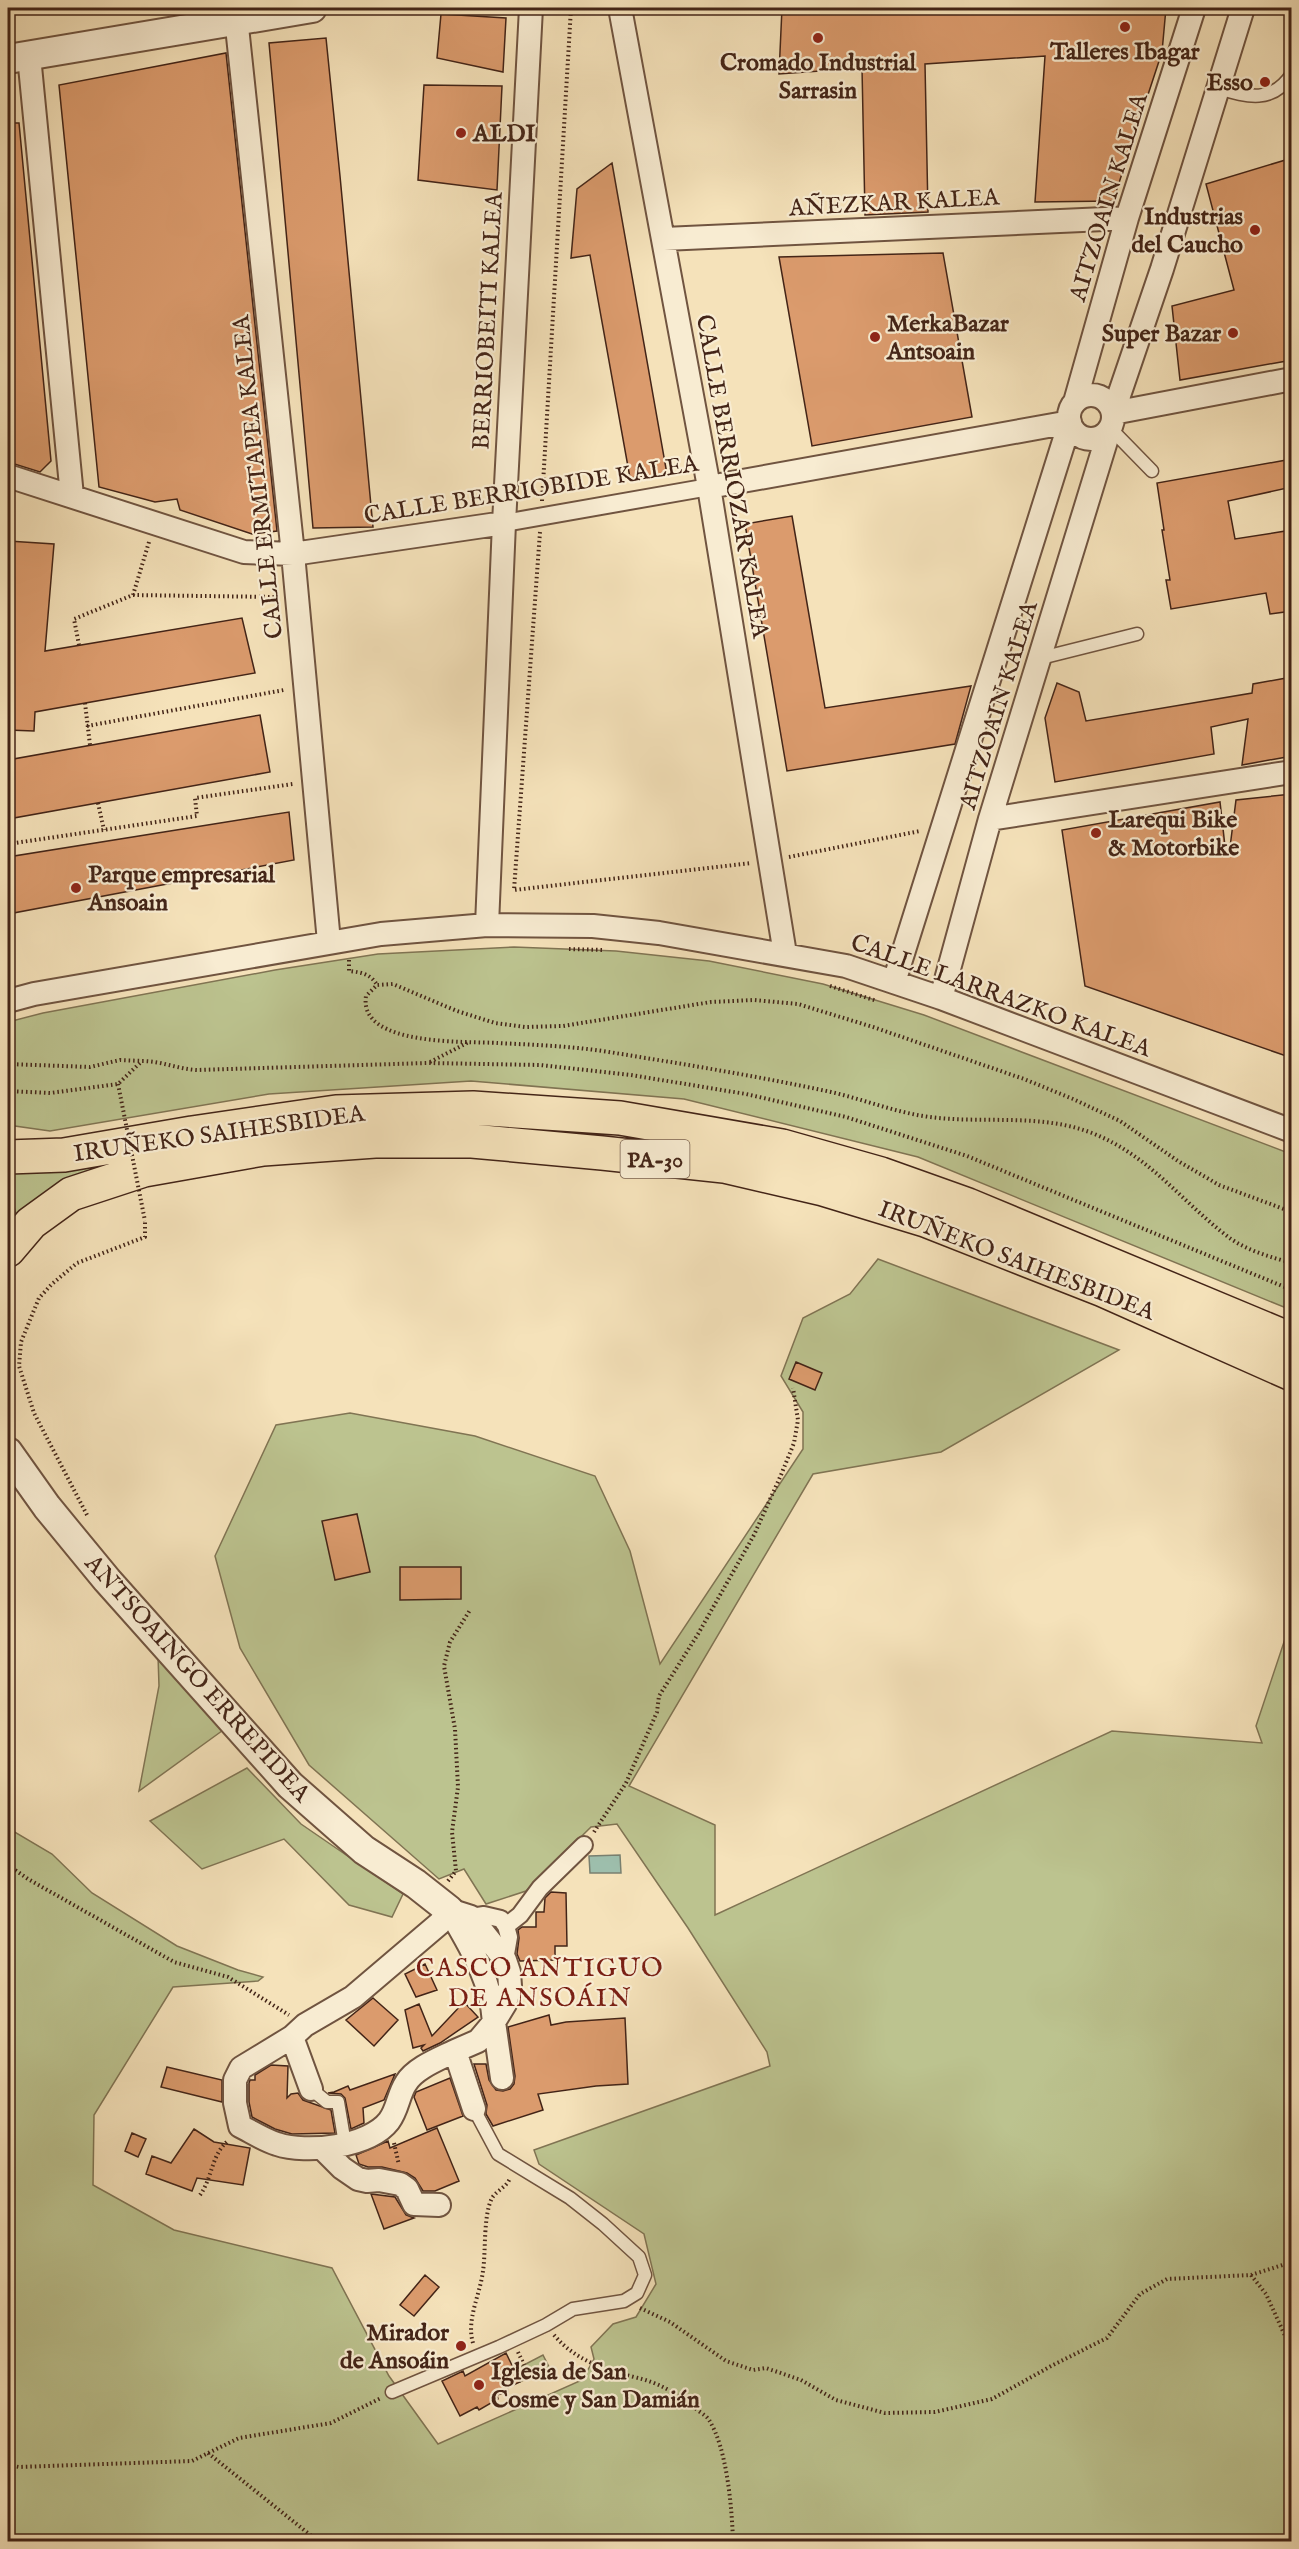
<svg xmlns="http://www.w3.org/2000/svg" width="1299" height="2549" font-family="'IM FELL English',serif">
  <style>
    .green { fill: #bcc38f; stroke: #807453; stroke-width: 1.5 }
    .water { fill: #9dbeac; stroke: #798070; stroke-width: 1.5 }
    .building { fill: #db9b6d; stroke: #432417; stroke-width: 1.5 }
    .lines { fill: none; stroke-linecap: round; stroke-linejoin: round }
    .service-casing { stroke: #705440; stroke-width: 15 }
    .pedestrian-casing { stroke: #705440; stroke-width: 20 }
    .minor-casing { stroke: #705440; stroke-width: 26 }
    .tertiary-casing { stroke: #705440; stroke-width: 32 }
    .trunk-casing { stroke: #432417; stroke-width: 36 }
    .path { stroke: #432417; stroke-width: 4; stroke-dasharray: 1.5 3; stroke-linecap: butt }
    .service { stroke: #f8ecd2; stroke-width: 12 }
    .pedestrian { stroke: #f8ecd2; stroke-width: 16 }
    .minor { stroke: #f8ecd2; stroke-width: 22 }
    .tertiary { stroke: #f8ecd2; stroke-width: 28 }
    .trunk { stroke: #f5e2ba; stroke-width: 33 }
    .path-bridge { stroke: #432417; stroke-width: 4; stroke-dasharray: 1.5 3; stroke-linecap: butt }
    .poi-dot { fill: #8f2418; stroke: #f8ecd2; stroke-width: 2 }
    .labels { text-anchor: middle; stroke-width: 4.5; stroke-linejoin: round; paint-order: stroke }
    .shield { fill: #f8ecd2; stroke: #79604f; stroke-width: 1.5 }
    .shield-label { font-size: 22px; font-weight: bold; fill: #432417 }
    .poi-label { font-size: 24px; font-weight: bold; fill: #432417; stroke: #f8ecd2; text-anchor: start }
    .street-label { font-size: 24px; fill: #432417; stroke: #f8ecd2 }
    .neighbourhood-label { font-size: 26px; letter-spacing: 1.5px; fill: #7a1f14; stroke: #f8ecd2 }
  </style>
  <rect width="100%" height="100%" fill="#f5e2ba"/>
  <filter id="stains"><feTurbulence type="fractalNoise" baseFrequency=".00333" numOctaves="4"/><feColorMatrix values="0 0 0 0 .2 0 0 0 0 .09 0 0 0 0 .02 0 0 0 .5 -.17"/></filter>
  <radialGradient id="worn" r=".72"><stop offset=".6" stop-color="#630" stop-opacity="0"/><stop offset="1" stop-color="#630" stop-opacity=".3"/></radialGradient>
  <path class="green" d="M514,947L616,951L709,961L823,984L924,1015L1291,1154V1310L918,1157L684,1099L471,1081L269,1094L50,1131L8,1125V1022L43,1013L275,970L378,954Z
    M109,1163C78,1177 38,1190 17,1217L8,1187V1170Z
    M878,1259L1119,1350L941,1452L813,1474L629,1786L715,1825V1915L1112,1731L1262,1743L1256,1726L1291,1621V2541L8,2542V1828L52,1854L92,1893L177,1946L238,1970L263,1977L258,1981L173,1987L94,2115L93,2185L174,2230L332,2268L389,2376L438,2444L582,2380L594,2359L591,2347L613,2324L636,2317L656,2284L644,2234L539,2164L534,2150L770,2066L767,2052L688,1928L617,1824L591,1827L526,1891L486,1904L464,1869L439,1879L309,1765L240,1648L215,1556L276,1425L350,1413L475,1436L595,1476L630,1551L660,1664L803,1449V1412L781,1376L803,1318L850,1294Z
    M158,1656L166,1667L226,1728L139,1791L159,1686Z
    M247,1768L301,1824L403,1894L392,1917L349,1905L284,1839L202,1869L150,1821Z
    M543,2355L549,2367L520,2382L514,2370Z"/>
  <path class="water" d="M620,1855L621,1873H590L589,1856Z"/>
  <path class="building" d="M782,8H1166L1162,52L1113,201L1035,202L1045,56L925,64L928,212L865,215L862,68L779,74Z
    M441,14L506,18L503,72L437,58Z
    M326,38L340,176L373,527L313,528L269,43Z
    M226,53L277,531L252,534L180,510L177,499L155,502L99,487L59,85Z
    M424,85L502,86L497,190L418,180Z
    M8,123H19L51,461L40,472L8,462Z
    M1292,158V360L1180,380L1172,306L1234,290L1206,184Z
    M612,163L667,474L630,478L590,255L571,258L577,189Z
    M943,253L972,417L812,446L779,257Z
    M1292,459V487L1228,501L1235,539L1292,530V611L1270,614L1266,593L1171,609L1166,580H1170L1162,530H1164L1157,483Z
    M792,516L825,708L971,686L955,744L787,771L745,524Z
    M8,541L54,544L45,651L242,618L255,673L35,712L34,731L8,730Z
    M1292,677V756L1242,765L1248,719L1211,727L1214,754L1055,782L1045,718L1057,683L1079,692L1086,721L1252,693L1253,684Z
    M260,715L270,772L8,819V760Z
    M1292,794V1058L1085,986L1062,830L1220,802L1226,855H1229L1236,800Z
    M289,812L294,860L8,914V857Z
    M796,1362L822,1373L815,1390L789,1379Z
    M357,1514L370,1572L335,1580L322,1521Z
    M400,1567H461V1599L400,1600Z
    M551,1892L566,1893L567,1946H555V1960L520,1961L517,1954L519,1938L518,1930L522,1927H536V1912H544L545,1898Z
    M425,1964L437,1990L416,1997L405,1974Z
    M373,1998L398,2020L374,2046L346,2020Z
    M464,2002L478,2017L440,2043L423,2051L421,2048L424,2045L413,2048L405,2010L419,2004L432,2036Z
    M549,2015L551,2025L566,2022L625,2018L628,2084L596,2086L538,2094L543,2110L493,2126L486,2114L487,2105L474,2064H486L489,2080L496,2090L503,2091L510,2089L514,2084L515,2076L508,2027Z
    M271,2065L288,2066L287,2098L291,2094L298,2093L303,2100L331,2110L335,2133L292,2134L275,2129L252,2117L249,2102V2083L250,2080H255V2075Z
    M167,2067L222,2080V2102L161,2087Z
    M395,2074L384,2100L363,2108L364,2123L351,2129L345,2098L341,2094L328,2093L334,2092L348,2086L350,2090Z
    M450,2078L463,2116L427,2130L414,2097L416,2092Z
    M437,2128L459,2181L435,2191H423L415,2178L407,2173L382,2167H368L359,2164L356,2155L388,2141L390,2148Z
    M194,2129L214,2142L250,2148L243,2185L197,2178L192,2191L146,2174L152,2156L171,2163Z
    M132,2133L146,2139L138,2157L125,2151Z
    M371,2194L395,2197L406,2215L414,2218L384,2229Z
    M425,2275L439,2287L414,2316L400,2305Z
    M506,2353L520,2382L507,2388L508,2392L497,2395L498,2399L479,2410L477,2407L460,2416L442,2381L463,2371L465,2376Z"/>
  <g class="lines">
    <defs>
      <path id="service" d="M1219,88C1248,97 1272,104 1292,74
        M1110,428L1152,471
        M1041,658L1137,634
        M311,2089L327,2102H338L344,2138L348,2142
        M392,2392L499,2347L546,2325L573,2309L624,2301L637,2293L645,2275L639,2257L603,2224L570,2198L498,2154L474,2109"/>
      <path id="pedestrian" d="M504,523L709,487
        M471,1917L484,1915L501,1919L506,1926
        M505,1960L509,1937L506,1926L520,1915L540,1888L584,1845"/>
      <path id="minor" d="M235,8L293,554L329,942
        M620,8L709,487L785,954
        M1243,8L1162,269L1113,413L1292,379
        M29,56L72,496
        M664,239L1127,218
        M1069 417a22 22 0 1 1 44 0a22 22 0 1 1-44 0Z
        M1075,402L1127,218L1194,8
        M8,476L244,552L293,554L504,523
        M709,487L1070,422L894,982
        M990,819L1292,772
        M487,925L504,523L531,8
        M941,998L990,819L1110,428
        M8,1001L34,994L381,934L487,925L593,926L659,933L846,966L941,998L1292,1131
        M449,1910L440,1923L353,1997L305,2025L292,2037L241,2068L235,2080V2103L240,2126C252,2132 264,2140 277,2144C306,2154 369,2147 389,2121C398,2109 398,2095 406,2083C415,2068 439,2059 455,2051
        M449,1910C470,1946 491,1979 494,2022L478,2041L455,2051L474,2109
        M449,1910L471,1917L505,1960L509,1972L510,1986L505,2004L494,2022L502,2078
        M292,2037L311,2089
        M323,2149L342,2168L358,2179L367,2181L379,2180L400,2184L407,2189L414,2204L439,2205"/>
      <path id="tertiary" d="M8,59L312,8
        M8,1452L47,1507L107,1580L290,1785L364,1850L416,1884L449,1910"/>
      <path id="trunk" d="M8,1157L64,1155L192,1133L336,1112L473,1108L620,1118L782,1146L881,1174L968,1205L1292,1340
        M8,1250L31,1223L71,1194L144,1170L263,1149L375,1141H472L602,1153L724,1166L823,1189L925,1220L1103,1290L1292,1374"/>
    </defs>
    <use href="#service" class="service-casing"/>
    <use href="#pedestrian" class="pedestrian-casing"/>
    <use href="#minor" class="minor-casing"/>
    <use href="#tertiary" class="tertiary-casing"/>
    <use href="#trunk" class="trunk-casing"/>
    <path class="path" d="M542,501L571,8
      M540,532L514,890L752,863
      M133,595L274,597
      M79,645L74,619L133,595L149,542
      M85,703L90,745
      M87,726L284,690
      M98,803L104,830
      M8,844L197,816L195,798L293,784
      M789,857L920,831
      M569,949L604,950
      M349,960V971C360,972 371,974 377,985
      M830,986L877,1001
      M430,1062L469,1042
      M8,1064L90,1067L120,1060L142,1061
      M8,1091L50,1093L118,1084L142,1061C161,1061 178,1069 197,1070L428,1063L540,1065L631,1075L746,1094L846,1117L967,1156L1292,1290
      M1292,1212L1219,1185L1178,1161L1120,1121L1073,1099L1024,1079L873,1027L798,1004L754,1000L711,1002L563,1026L525,1027L495,1023L457,1011L393,984L377,985L366,996C358,1047 468,1041 498,1043C535,1045 572,1046 609,1052C683,1064 757,1076 831,1092C862,1099 892,1111 923,1116C980,1125 1037,1112 1092,1133C1150,1156 1180,1200 1227,1236C1245,1250 1270,1257 1292,1263
      M87,1515L34,1413L19,1366L21,1342L39,1298L52,1284L77,1263L145,1237V1221
      M594,1832L626,1783L657,1712L659,1696L698,1634L754,1535L781,1475L794,1443L798,1420L793,1388
      M8,1865L28,1879L174,1962L228,1977L289,2015
      M448,1881L456,1871L452,1832L458,1787L455,1729L444,1666L450,1642L470,1610
      M394,2143L399,2165
      M200,2195C213,2177 211,2154 229,2140
      M1251,2275L1266,2294L1292,2351
      M640,2308L670,2322L726,2361L753,2370L766,2368L801,2380L836,2400L885,2413L935,2412L992,2399L1053,2365L1107,2338L1140,2294L1167,2279L1251,2275L1292,2262
      M554,2335C575,2360 603,2369 634,2377C660,2383 674,2392 695,2408C699,2412 706,2415 709,2420C727,2448 732,2508 733,2542
      M473,2343C466,2320 480,2295 483,2271C486,2251 483,2216 492,2198C497,2190 507,2187 510,2178
      M518,2352L524,2365
      M208,2453L319,2542
      M8,2465L19,2467L192,2461L239,2438L331,2423L381,2398"/>
    <use href="#service" class="service"/>
    <use href="#pedestrian" class="pedestrian"/>
    <use href="#minor" class="minor"/>
    <use href="#tertiary" class="tertiary"/>
    <use href="#trunk" class="trunk"/>
    <path class="path-bridge" d="M118,1084L145,1221"/>
  </g>
  <g class="poi-dot">
    <circle cx="1125" cy="27" r="6"/>
    <circle cx="818" cy="38" r="6"/>
    <circle cx="1265" cy="82" r="6"/>
    <circle cx="461" cy="133" r="6"/>
    <circle cx="1255" cy="230" r="6"/>
    <circle cx="1233" cy="333" r="6"/>
    <circle cx="875" cy="337" r="6"/>
    <circle cx="1096" cy="833" r="6"/>
    <circle cx="76" cy="888" r="6"/>
    <circle cx="461" cy="2346" r="6"/>
    <circle cx="479" cy="2385" r="6"/>
  </g>
  <g class="labels">
    <rect class="shield" x="620.5" y="1140" width="69" height="38" rx="4.5"/>
    <g class="shield-label">
      <text x="655" y="1167">PA-30</text>
    </g>
    <g class="poi-label">
      <text x="1125" y="59" text-anchor="middle">Talleres Ibagar</text>
      <text x="818" y="70" text-anchor="middle">Cromado Industrial<tspan x="818" dy="28">Sarrasin</tspan></text>
      <text x="1253" y="90" text-anchor="end">Esso</text>
      <text x="473" y="141">ALDI</text>
      <text x="1243" y="224" text-anchor="end">Industrias<tspan x="1243" dy="28">del Caucho</tspan></text>
      <text x="887" y="331">MerkaBazar<tspan x="887" dy="28">Antsoain</tspan></text>
      <text x="1221" y="341" text-anchor="end">Super Bazar</text>
      <text x="1108" y="827">Larequi Bike<tspan x="1108" dy="28">&amp; Motorbike</tspan></text>
      <text x="88" y="882">Parque empresarial<tspan x="88" dy="28">Ansoain</tspan></text>
      <text x="449" y="2340" text-anchor="end">Mirador<tspan x="449" dy="28">de Ansoáin</tspan></text>
      <text x="491" y="2379">Iglesia de San<tspan x="491" dy="28">Cosme y San Damián</tspan></text>
    </g>
    <g class="street-label">
      <text transform="translate(1108 197) rotate(-73)" y="8">AITZOAIN KALEA</text>
      <text transform="translate(894 202) rotate(-3)" y="8">AÑEZKAR KALEA</text>
      <text transform="translate(487 321) rotate(-87)" y="8">BERRIOBEITI KALEA</text>
      <text transform="translate(733 476) rotate(80)" y="8">CALLE BERRIOZAR KALEA</text>
      <text transform="translate(257 477) rotate(-96)" y="8">CALLE ERMITAPEA KALEA</text>
      <text transform="translate(531 489) rotate(-9)" y="8">CALLE BERRIOBIDE KALEA</text>
      <text transform="translate(998 705) rotate(-73)" y="8">AITZOAIN KALEA</text>
      <text transform="translate(1001 995) rotate(20)" y="8">CALLE LARRAZKO KALEA</text>
      <text transform="translate(219 1133) rotate(-8)" y="8">IRUÑEKO SAIHESBIDEA</text>
      <text transform="translate(1017 1260) rotate(21)" y="8">IRUÑEKO SAIHESBIDEA</text>
      <text transform="translate(198 1678) rotate(48)" y="8">ANTSOAINGO ERREPIDEA</text>
    </g>
    <g class="neighbourhood-label">
      <text x="540" y="1976">CASCO ANTIGUO<tspan x="540" dy="30">DE ANSOÁIN</tspan></text>
    </g>
  </g>
  <rect width="1299" height="2549" fill="none" stroke="#f5e2ba" stroke-width="30"/>
  <rect x="9" y="9" width="1281" height="2531" fill="none" stroke="#432417" stroke-width="3"/>
  <rect x="15" y="15" width="1269" height="2519" fill="none" stroke="#432417" stroke-width="1.5"/>
  <rect width="100%" height="100%" filter="url(#stains)"/>
  <rect width="100%" height="100%" fill="url(#worn)"/>
</svg>
